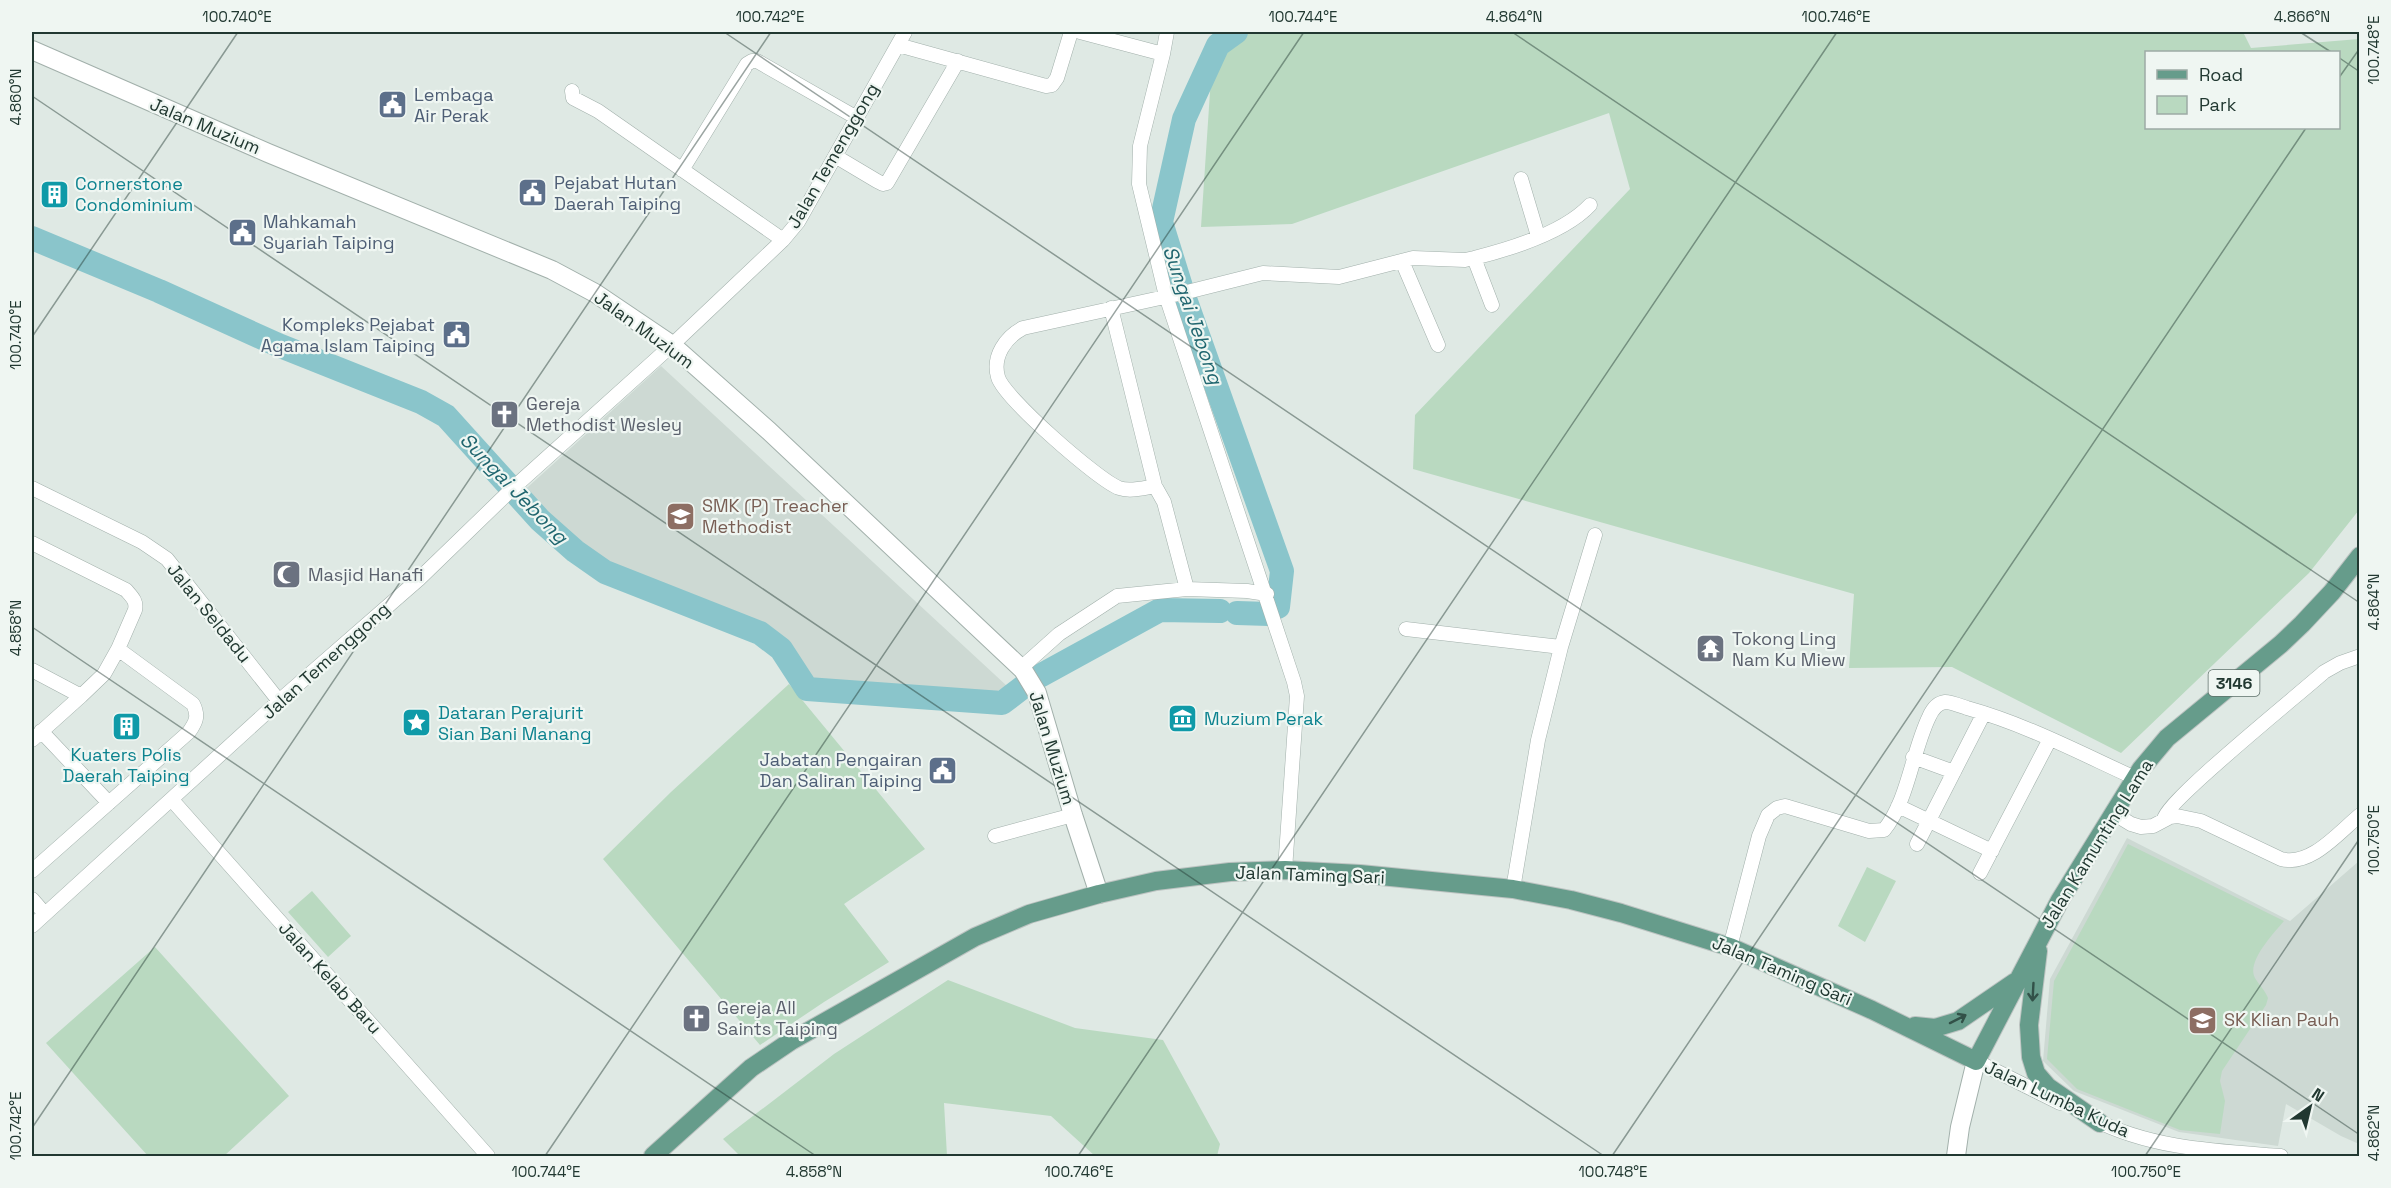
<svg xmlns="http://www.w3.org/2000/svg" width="2391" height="1188" font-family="'Space Grotesk',sans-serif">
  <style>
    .built { fill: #cdd9d3 }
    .green { fill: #b9d9c0; fill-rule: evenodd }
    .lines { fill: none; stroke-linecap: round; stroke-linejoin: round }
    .river { stroke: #8ac5cb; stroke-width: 24 }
    .minor-casing { stroke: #a2b0ab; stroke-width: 15 }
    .tertiary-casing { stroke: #a2b0ab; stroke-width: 20 }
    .primary-casing { stroke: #bcc3c1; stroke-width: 20 }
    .minor { stroke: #fff; stroke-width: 14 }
    .tertiary { stroke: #fff; stroke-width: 18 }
    .primary { stroke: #669c8b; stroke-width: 18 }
    .oneway { stroke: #325148 }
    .ticks { fill: none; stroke: #213831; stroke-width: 1.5; stroke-opacity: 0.45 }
    .labels { text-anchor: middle; stroke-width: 4.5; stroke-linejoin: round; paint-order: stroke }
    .shield { fill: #eff6f2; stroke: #5f716b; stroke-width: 1.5 }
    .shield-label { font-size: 16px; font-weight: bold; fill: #213831 }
    .service-label { font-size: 18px; fill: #4e5e75; stroke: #eff6f2; text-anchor: start }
    .street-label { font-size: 18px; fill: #213831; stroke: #eff6f2 }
    .culture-label { font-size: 18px; fill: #0d838f; stroke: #eff6f2; text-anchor: start }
    .worship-label { font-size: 18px; fill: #5b616d; stroke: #eff6f2; text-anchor: start }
    .education-label { font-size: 18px; fill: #785e54; stroke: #eff6f2; text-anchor: start }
    .water-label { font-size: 20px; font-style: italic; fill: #20666f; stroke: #eff6f2 }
    .neatline { fill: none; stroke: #213831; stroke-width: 2 }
    .ticks-label { font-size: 15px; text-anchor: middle; fill: #213831 }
  </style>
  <rect width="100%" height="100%" fill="#dfe9e4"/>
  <path class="built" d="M661,366L1007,686L984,698L807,689L781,649L705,608L605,572L558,536L518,496Z
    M2127,838L2290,921L2359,861V1144L2341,1136L2286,1104L2278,1146L2179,1132L2074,1091L2043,1061L2050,979Z"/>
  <path class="green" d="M1214,32H2243L2251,48L2359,39V510L2309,573L2121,753L1952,667L1849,668L1854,594L1413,469L1415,415L1630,189L1609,113L1292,224L1201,227ZM2338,52V128H2146V52Z
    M789,684L925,849L844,904L889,962L824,1002L760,1045L603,859L671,792Z
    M2128,844L2284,921C2274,933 2246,962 2255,978C2259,985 2265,990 2268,998L2266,1005L2222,1071L2220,1081L2225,1101L2220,1134L2180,1130L2077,1089L2047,1059L2054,981Z
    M1867,867L1896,881L1865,942L1838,926Z
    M312,891L351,936L328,957L288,912Z
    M155,947L289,1096L224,1156H148L46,1043Z
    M948,980L1075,1028L1163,1040L1220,1144L1217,1156H1095L1051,1116L944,1103L947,1156H740L723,1139L834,1054Z"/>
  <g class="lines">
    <path class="river" d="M1236,32L1218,45L1184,119L1161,222L1183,293L1282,571L1278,607
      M32,238L159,291L278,345L421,402L446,416L540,520L575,551L605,572L760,633L781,649L807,689L1002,703L1023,687
      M1237,613L1269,614
      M1036,678L1160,610L1220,611"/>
    <defs>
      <path id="minor" d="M1080,32L1163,54
        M1167,32L1163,54L1140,146L1139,184L1166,296L1294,682L1297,696L1285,870
        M898,45L1046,86L1052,85L1057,78L1071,32
        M572,91L573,98L598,111L783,240
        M835,156L877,181L883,184L887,183L958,61
        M682,170L747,64L752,61H757L857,118
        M1521,179L1538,236
        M1474,258L1492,305
        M1402,261L1438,345
        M1111,308L1155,486L1164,502L1187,589
        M1155,486C1143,488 1130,492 1119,488C1098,480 1003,397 998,377C992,356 1006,337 1023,328L1183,293L1263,273L1339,277L1413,258L1465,260L1474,258C1510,249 1564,233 1590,205
        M32,488L142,542L167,559L279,701
        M32,543L126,590C132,597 137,601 135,610L118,649L193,704C199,716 196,722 189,732L32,871
        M1406,629L1561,647
        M1021,668L1059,634L1117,596L1187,589L1247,591L1267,594
        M32,670L81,696L32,740
        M81,696L104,674L118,649
        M41,731L109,803
        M1913,757L1954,772
        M172,800L488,1156
        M1898,806L1992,851
        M2113,813L2131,824L2141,827L2153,826L2170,817L2177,816L2201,821L2281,859C2311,867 2339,832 2360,815
        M2164,819C2166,801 2302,692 2324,672L2340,663L2360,656
        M995,836L1073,815
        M1917,844L1984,713
        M1980,873L2050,739
        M1513,889L1538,740L1561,647L1595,535
        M32,899L45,914
        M32,926L279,701L419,579L512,489L672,345L783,240L798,222L905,32
        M1730,947L1759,836L1768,815L1777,808L1785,806L1869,831L1884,830C1908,801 1912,752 1929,717C1932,710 1937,703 1945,702C1951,702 1961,706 1967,708C2025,724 2080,753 2135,778
        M1976,1061L2060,1103
        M2093,1119C2152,1149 2216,1151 2281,1156"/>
      <path id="tertiary" d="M32,50L268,153L552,270L595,293L672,345L769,431L1023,670L1037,693L1073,815L1099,894
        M1956,1156L1960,1127L1976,1061"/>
      <path id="primary" d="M2038,951L2029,1025L2031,1057L2036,1073L2048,1087L2100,1123
        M1915,1026L1935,1028L1958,1021L2015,982
        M653,1156L751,1068L791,1041L975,937L1029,914L1099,894L1156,881L1230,872L1285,870L1360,874L1513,889L1571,900L1621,913L1730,947L1872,1010L1976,1061L2060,900L2141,769L2167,738L2281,644L2302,624L2332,592L2360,556"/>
    </defs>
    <use href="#minor" class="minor-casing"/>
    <use href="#tertiary" class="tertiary-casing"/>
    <use href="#primary" class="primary-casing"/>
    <use href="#minor" class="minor"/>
    <use href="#tertiary" class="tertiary"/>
    <use href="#primary" class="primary"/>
  </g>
  <defs><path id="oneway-shaft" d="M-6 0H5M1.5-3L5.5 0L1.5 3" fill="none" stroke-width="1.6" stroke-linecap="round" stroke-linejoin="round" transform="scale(1.5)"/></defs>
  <g class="oneway">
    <use href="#oneway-shaft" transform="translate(2033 992) rotate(93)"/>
    <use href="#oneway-shaft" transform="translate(1958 1019) rotate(-27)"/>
  </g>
  <path class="ticks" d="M724,32L2360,1135M1512,32L2360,603M2300,32L2331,52M2338,57L2360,72M2338,79L2360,48M32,96L1604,1156M32,337L238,32M32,627L816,1156M32,1128L771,32M545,1156L1304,32M1078,1156L1837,32M1612,1156L2306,128M2145,1156L2360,838"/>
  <defs>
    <symbol id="civic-square" viewBox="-11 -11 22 22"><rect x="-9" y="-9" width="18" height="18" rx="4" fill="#5c6f8a" stroke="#eff6f2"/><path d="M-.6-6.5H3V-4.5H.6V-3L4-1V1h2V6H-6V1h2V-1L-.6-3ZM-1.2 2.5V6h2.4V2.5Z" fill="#fff"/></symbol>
    <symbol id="building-square" viewBox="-11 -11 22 22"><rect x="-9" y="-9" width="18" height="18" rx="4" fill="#0f9aa8" stroke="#eff6f2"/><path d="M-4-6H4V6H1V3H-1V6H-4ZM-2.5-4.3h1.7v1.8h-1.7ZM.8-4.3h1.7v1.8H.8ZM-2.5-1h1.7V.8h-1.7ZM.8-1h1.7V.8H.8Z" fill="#fff"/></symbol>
    <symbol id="church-square" viewBox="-11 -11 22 22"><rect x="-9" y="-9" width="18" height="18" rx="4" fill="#6b7280" stroke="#eff6f2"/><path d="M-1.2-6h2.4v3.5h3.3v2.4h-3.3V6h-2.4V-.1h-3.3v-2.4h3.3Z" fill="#fff"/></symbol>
    <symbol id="school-square" viewBox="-11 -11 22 22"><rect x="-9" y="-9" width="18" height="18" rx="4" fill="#8d6e63" stroke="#eff6f2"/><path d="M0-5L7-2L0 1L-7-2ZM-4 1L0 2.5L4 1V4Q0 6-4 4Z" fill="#fff"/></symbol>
    <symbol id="mosque-square" viewBox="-11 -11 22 22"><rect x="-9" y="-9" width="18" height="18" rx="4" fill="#6b7280" stroke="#eff6f2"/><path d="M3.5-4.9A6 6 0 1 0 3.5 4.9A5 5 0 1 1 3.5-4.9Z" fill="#fff"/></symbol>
    <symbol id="temple-square" viewBox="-11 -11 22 22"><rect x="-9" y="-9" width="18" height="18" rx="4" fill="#6b7280" stroke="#eff6f2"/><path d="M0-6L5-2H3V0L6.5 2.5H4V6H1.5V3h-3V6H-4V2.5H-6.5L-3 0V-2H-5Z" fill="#fff"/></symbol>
    <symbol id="museum-square" viewBox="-11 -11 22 22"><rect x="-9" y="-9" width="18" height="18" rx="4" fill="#0f9aa8" stroke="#eff6f2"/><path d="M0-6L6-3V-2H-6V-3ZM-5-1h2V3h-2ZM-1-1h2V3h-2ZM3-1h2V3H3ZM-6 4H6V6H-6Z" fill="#fff"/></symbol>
    <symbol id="sight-square" viewBox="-11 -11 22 22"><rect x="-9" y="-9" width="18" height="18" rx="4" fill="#0f9aa8" stroke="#eff6f2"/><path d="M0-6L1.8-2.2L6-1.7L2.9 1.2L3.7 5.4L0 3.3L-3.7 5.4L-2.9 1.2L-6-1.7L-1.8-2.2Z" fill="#fff"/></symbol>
  </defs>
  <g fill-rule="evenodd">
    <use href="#civic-square" x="376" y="88" width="33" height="33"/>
    <use href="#civic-square" x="516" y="176" width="33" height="33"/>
    <use href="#building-square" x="38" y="178" width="33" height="33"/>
    <use href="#civic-square" x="226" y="216" width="33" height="33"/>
    <use href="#civic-square" x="440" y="318" width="33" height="33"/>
    <use href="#church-square" x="488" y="398" width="33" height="33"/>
    <use href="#school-square" x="664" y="500" width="33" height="33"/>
    <use href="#mosque-square" x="270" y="558" width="33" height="33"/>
    <use href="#temple-square" x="1694" y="632" width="33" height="33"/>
    <use href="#museum-square" x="1166" y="702" width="33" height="33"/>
    <use href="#sight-square" x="400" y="706" width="33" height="33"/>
    <use href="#building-square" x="110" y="710" width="33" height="33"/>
    <use href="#civic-square" x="926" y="754" width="33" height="33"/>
    <use href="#church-square" x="680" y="1002" width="33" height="33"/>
    <use href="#school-square" x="2186" y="1004" width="33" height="33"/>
  </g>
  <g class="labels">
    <rect class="shield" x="2208.5" y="670" width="51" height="26" rx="4.5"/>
    <g class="shield-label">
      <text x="2234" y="689">3146</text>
    </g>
    <g class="service-label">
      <text x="414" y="101">Lembaga<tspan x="414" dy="21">Air Perak</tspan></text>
      <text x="554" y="189">Pejabat Hutan<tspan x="554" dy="21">Daerah Taiping</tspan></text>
      <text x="263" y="228">Mahkamah<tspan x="263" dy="21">Syariah Taiping</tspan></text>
      <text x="435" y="331" text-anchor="end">Kompleks Pejabat<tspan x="435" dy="21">Agama Islam Taiping</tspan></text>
      <text x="922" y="766" text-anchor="end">Jabatan Pengairan<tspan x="922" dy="21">Dan Saliran Taiping</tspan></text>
    </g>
    <g class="street-label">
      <text transform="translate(205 126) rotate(23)" y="6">Jalan Muzium</text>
      <text transform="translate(833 156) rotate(-60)" y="6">Jalan Temenggong</text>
      <text transform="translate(644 330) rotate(36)" y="6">Jalan Muzium</text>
      <text transform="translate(209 613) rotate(51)" y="6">Jalan Seldadu</text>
      <text transform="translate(326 661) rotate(-42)" y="6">Jalan Temenggong</text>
      <text transform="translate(1052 748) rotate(73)" y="6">Jalan Muzium</text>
      <text transform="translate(2097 844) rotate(-58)" y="6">Jalan Kamunting Lama</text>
      <text transform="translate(1310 875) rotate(2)" y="6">Jalan Taming Sari</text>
      <text transform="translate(1782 971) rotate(23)" y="6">Jalan Taming Sari</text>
      <text transform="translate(330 978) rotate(48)" y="6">Jalan Kelab Baru</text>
      <text transform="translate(2057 1099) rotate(25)" y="6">Jalan Lumba Kuda</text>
    </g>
    <g class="culture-label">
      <text x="75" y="190">Cornerstone<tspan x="75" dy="21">Condominium</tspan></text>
      <text x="438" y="719">Dataran Perajurit<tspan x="438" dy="21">Sian Bani Manang</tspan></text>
      <text x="1204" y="725">Muzium Perak</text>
      <text x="126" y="761" text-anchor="middle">Kuaters Polis<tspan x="126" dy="21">Daerah Taiping</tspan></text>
    </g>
    <g class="worship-label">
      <text x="526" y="410">Gereja<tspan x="526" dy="21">Methodist Wesley</tspan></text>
      <text x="308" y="581">Masjid Hanafi</text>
      <text x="1732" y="645">Tokong Ling<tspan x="1732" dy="21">Nam Ku Miew</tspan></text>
      <text x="717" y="1014">Gereja All<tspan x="717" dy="21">Saints Taiping</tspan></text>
    </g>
    <g class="education-label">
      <text x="702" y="512">SMK (P) Treacher<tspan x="702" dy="21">Methodist</tspan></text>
      <text x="2224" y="1026">SK Klian Pauh</text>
    </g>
    <g class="water-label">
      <text transform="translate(1193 315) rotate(71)" y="7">Sungai Jebong</text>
      <text transform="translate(514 488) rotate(46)" y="7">Sungai Jebong</text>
    </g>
  </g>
  <rect width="2391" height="1188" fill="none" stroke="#eff6f2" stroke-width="66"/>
  <rect x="2145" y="51" width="195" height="78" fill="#eff6f2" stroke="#9daaa5" stroke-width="1.5"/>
  <rect x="2157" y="70" width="30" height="9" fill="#669c8b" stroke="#9daaa5" stroke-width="1.5"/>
  <text x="2199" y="81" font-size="18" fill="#213831">Road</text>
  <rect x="2157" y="96" width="30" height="18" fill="#b9d9c0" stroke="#9daaa5" stroke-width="1.5"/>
  <text x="2199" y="111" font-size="18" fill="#213831">Park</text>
  <g transform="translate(2310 1107) rotate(34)" stroke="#eff6f2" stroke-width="4.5" paint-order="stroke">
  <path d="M0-4.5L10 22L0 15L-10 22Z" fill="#213831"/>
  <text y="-9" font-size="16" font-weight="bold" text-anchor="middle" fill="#213831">N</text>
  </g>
  <rect x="33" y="33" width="2325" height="1122" class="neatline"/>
  <g class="ticks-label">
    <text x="237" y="22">100.740°E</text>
    <text x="770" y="22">100.742°E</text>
    <text x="1303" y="22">100.744°E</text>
    <text x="1514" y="22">4.864°N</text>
    <text x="1836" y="22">100.746°E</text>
    <text x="2302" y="22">4.866°N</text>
    <text transform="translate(2374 50) rotate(-90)" y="5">100.748°E</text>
    <text transform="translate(16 97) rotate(-90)" y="5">4.860°N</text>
    <text transform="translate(16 335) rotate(-90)" y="5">100.740°E</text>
    <text transform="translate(2374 602) rotate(-90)" y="5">4.864°N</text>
    <text transform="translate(16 628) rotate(-90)" y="5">4.858°N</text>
    <text transform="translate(2374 840) rotate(-90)" y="5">100.750°E</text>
    <text transform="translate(16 1126) rotate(-90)" y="5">100.742°E</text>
    <text transform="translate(2374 1133) rotate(-90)" y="5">4.862°N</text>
    <text x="546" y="1177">100.744°E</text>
    <text x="814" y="1177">4.858°N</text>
    <text x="1079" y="1177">100.746°E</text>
    <text x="1613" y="1177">100.748°E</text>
    <text x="2146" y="1177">100.750°E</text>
  </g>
</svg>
